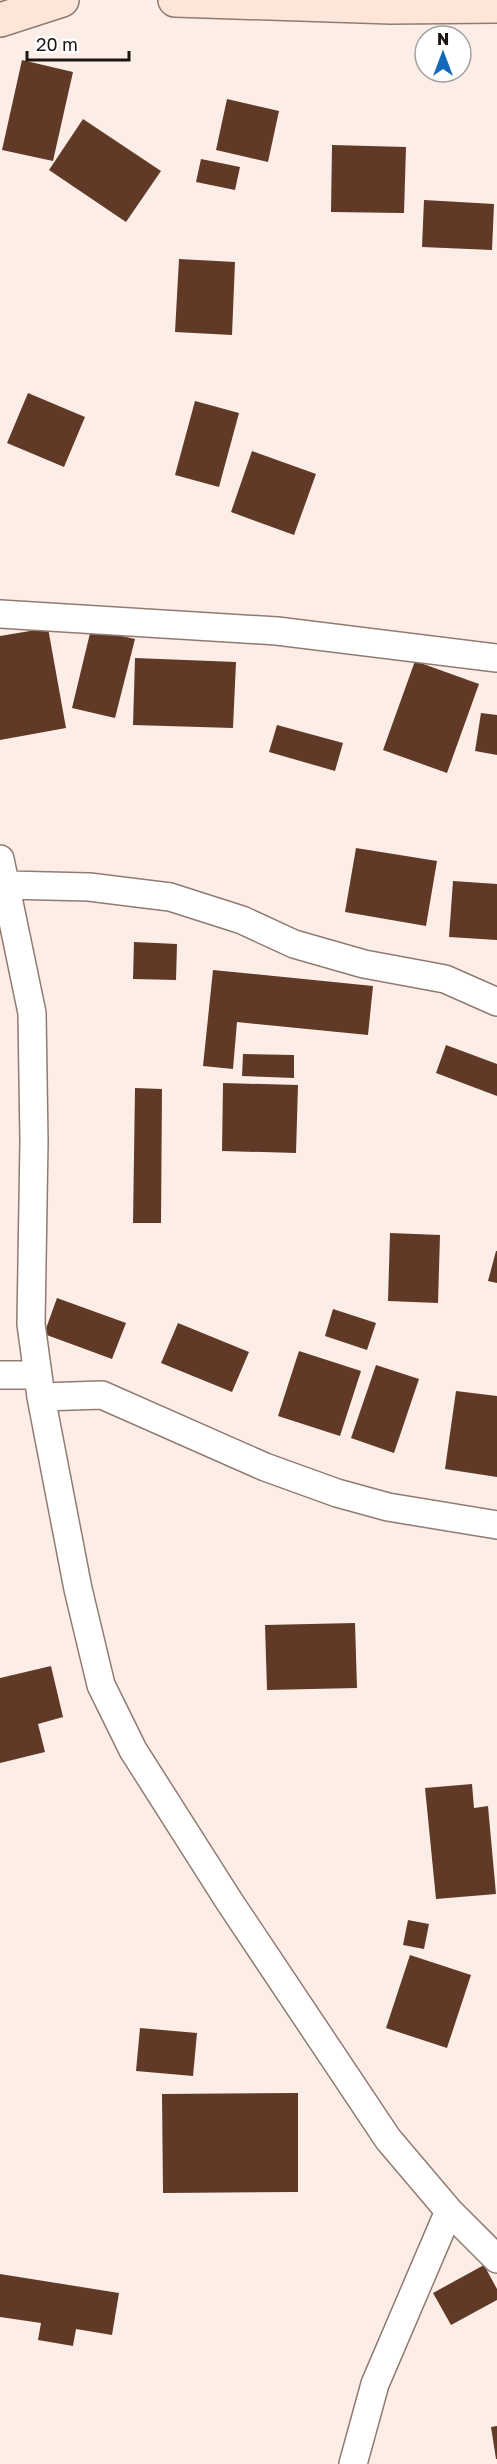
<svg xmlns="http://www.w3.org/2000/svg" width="497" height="2464" font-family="'Golos Text',sans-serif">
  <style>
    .building { fill: #603a27 }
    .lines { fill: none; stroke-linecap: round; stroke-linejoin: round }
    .street-casing { stroke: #907b71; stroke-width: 30 }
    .secondary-casing { stroke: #907b71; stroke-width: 36 }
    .street { stroke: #fff; stroke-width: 27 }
    .secondary { stroke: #fce5d9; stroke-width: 33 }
  </style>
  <rect width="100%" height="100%" fill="#fceee7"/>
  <path class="building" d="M22,60L73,72L53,161L2,150Z
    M227,99L279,111L268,162L216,150Z
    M83,119L161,171L126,222L49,170Z
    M332,145L406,147L404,213L331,212Z
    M201,159L240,167L235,190L196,182Z
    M424,200L494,204L492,250L422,247Z
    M179,259L235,262L232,335L175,332Z
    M28,393L85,417L64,467L7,443Z
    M195,401L239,413L219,487L175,475Z
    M252,451L316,474L294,535L231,512Z
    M48,628L66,728L0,740V636Z
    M91,629L135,639L115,718L72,708Z
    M135,658L236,662L233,728L133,725Z
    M415,661L479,684L447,773L383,750Z
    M481,713L497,715V755L475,751Z
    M277,725L343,743L335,771L269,752Z
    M356,848L437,861L426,926L345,912Z
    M453,881L497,884V940L449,937Z
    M134,942L177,944L176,980L133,979Z
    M213,970L373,986L368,1035L237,1022L233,1069L203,1066Z
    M446,1045L497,1064V1096L436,1073Z
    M243,1054L294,1055V1078L242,1076Z
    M223,1083L298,1085L296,1153L222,1151Z
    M135,1088L162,1089L161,1223H133Z
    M390,1233L440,1235L438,1303L388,1301Z
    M496,1251H497V1283L488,1281Z
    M57,1298L126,1323L112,1359L44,1334Z
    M333,1309L376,1323L367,1350L325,1336Z
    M178,1323L249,1352L232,1392L161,1363Z
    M299,1351L361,1371L340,1436L278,1416Z
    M376,1365L419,1379L394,1453L351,1438Z
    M456,1391L497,1396V1477L445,1469Z
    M355,1623L357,1688L267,1690L265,1625Z
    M51,1666L63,1717L38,1724L45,1752L0,1763V1678Z
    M472,1784L474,1808L488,1806L496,1894L436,1899L425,1788Z
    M408,1920L429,1924L424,1949L403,1945Z
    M410,1955L471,1975L447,2048L386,2028Z
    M140,2028L197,2033L193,2076L136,2071Z
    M298,2093V2192L163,2193L162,2094Z
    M484,2265L497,2289V2300L451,2325L433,2293Z
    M0,2274L119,2293L112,2335L76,2329L73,2346L38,2340L41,2323L0,2317Z
    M497,2426V2459H496L491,2427Z"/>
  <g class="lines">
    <defs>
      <path id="street" d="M0,614L277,631L497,658
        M0,859L32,1013L34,1141L31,1324L41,1397L78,1589L101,1685L133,1750L229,1901L388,2139L449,2211L497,2259
        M7,885L89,887L170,897L242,920L294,944L364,964L445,979L497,1002
        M0,1375H38
        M41,1397L102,1395L265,1467L337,1493L388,1507L497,1525
        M353,2464L375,2384L449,2211"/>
      <path id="secondary" d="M175,0L391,7L497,6
        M0,20L62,0"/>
    </defs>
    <use href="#street" class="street-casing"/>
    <use href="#secondary" class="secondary-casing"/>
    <use href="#street" class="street"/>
    <use href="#secondary" class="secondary"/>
  </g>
  <g transform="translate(443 54)"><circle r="28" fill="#ffffff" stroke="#a4a1a0" stroke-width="1.5"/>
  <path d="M0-4.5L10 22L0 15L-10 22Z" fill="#146ab8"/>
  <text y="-9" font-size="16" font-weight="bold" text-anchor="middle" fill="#1c1411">N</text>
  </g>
  <path d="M27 51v9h102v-9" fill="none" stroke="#1c1411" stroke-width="3"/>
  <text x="36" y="51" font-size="18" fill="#1c1411" stroke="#ffffff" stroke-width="4.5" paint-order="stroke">20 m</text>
</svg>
